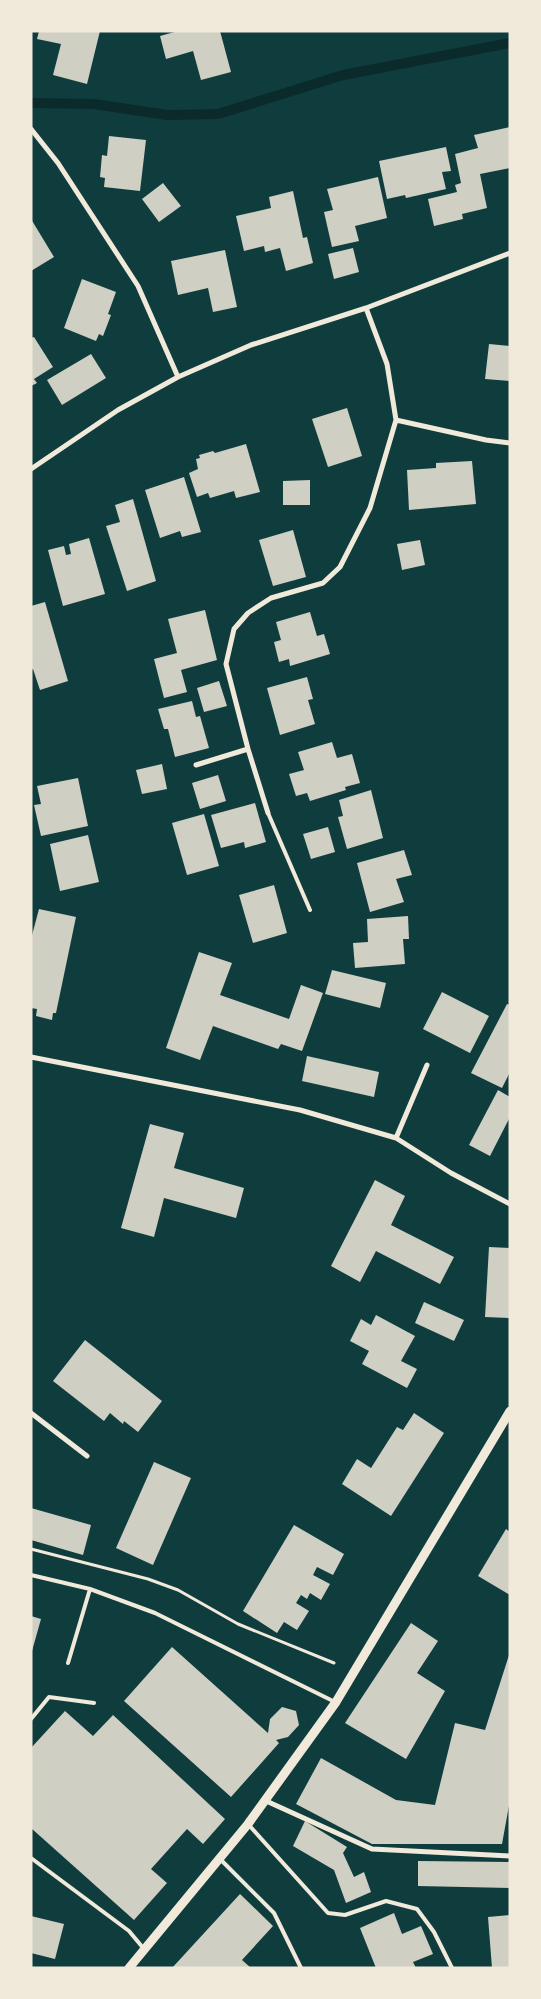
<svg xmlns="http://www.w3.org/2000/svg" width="541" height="1999" font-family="'Playfair Display',serif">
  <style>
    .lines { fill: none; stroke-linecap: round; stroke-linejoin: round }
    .stream { stroke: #0a2a2b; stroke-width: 10 }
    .building { fill: #cfcfc3 }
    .path { stroke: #f1e9da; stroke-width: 3 }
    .service { stroke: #f1e9da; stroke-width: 4 }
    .minor { stroke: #f1e9da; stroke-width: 5 }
    .tertiary { stroke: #f1e9da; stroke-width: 9 }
  </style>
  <rect width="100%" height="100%" fill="#0f3d3e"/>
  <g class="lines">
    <path class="stream" d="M31,103L94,104L167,115L218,114L343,75L510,43"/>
  </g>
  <path class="building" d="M39,31H100L87,84L53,75L61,44L37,39Z
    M178,31H220L231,72L201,80L193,51L166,59L160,36Z
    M510,127V168L480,174L487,208L462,214L463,219L434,226L428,199L457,192L455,185L461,183L455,154L478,148L474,135Z
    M109,136L146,140L140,191L104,187L105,178L100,177L102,155L107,156Z
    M446,147L451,171L442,172L446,189L406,198L405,195L387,199L379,161Z
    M378,177L387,218L355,226L359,241L332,247L324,212L333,210L327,189Z
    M163,183L181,206L159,222L142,199Z
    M293,191L303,238L307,237L313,263L286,271L280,248L265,252L264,246L244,251L236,216L271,208L269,197Z
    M31,219L54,257L31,271Z
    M353,248L359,272L334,279L328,254Z
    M225,250L237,307L213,312L208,288L178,295L171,261Z
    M82,279L116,292L108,314L111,315L103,336L99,334L96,341L64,328Z
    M34,337L53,367L34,379L37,383L31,386V338Z
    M489,344L510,346V381L485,379Z
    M91,354L106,378L62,405L47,380Z
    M347,408L362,456L328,467L312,419Z
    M246,444L260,492L236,498L234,491L210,498L208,493L197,497L189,473L198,469L196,459L200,458L199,455L213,451L215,453Z
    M472,461L476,504L409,510L407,470L436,468V463Z
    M184,477L201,532L182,537L180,531L160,538L145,490Z
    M310,480V505H283V481Z
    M133,499L156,581L127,591L106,526L120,522L115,505Z
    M293,530L306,577L273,586L259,540Z
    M89,538L105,594L63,606L48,550L64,546L66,555L71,554L69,544Z
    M420,540L425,565L402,570L397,544Z
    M45,602L68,681L40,690L33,669L31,670V606Z
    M205,610L217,660L181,670L187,692L164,698L154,659L177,653L168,619Z
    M310,612L317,636L324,634L330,654L290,666L289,659L279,662L274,642L281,640L276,622Z
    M307,677L313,699L308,700L315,724L280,735L267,688Z
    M219,681L227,706L204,712L197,688Z
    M192,701L196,717L200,716L209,748L175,757L168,729H164L158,709Z
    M332,742L337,758L352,754L360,783L345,787L346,790L310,801L307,793L296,796L289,774L304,770L298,752Z
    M162,764L167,789L142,794L136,770Z
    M218,775L226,801L200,809L192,783Z
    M78,778L88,826L41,836L34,805L41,804L37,786Z
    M371,790L383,838L347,849L338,817L343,816L339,800Z
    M255,803L266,842L245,848L244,842L221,848L211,815Z
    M204,814L219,866L187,875L172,823Z
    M328,827L335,852L311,859L303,834Z
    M88,835L99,882L60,891L50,844Z
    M404,850L412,875L396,879L404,902L370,912L357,863Z
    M274,885L287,933L253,943L239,895Z
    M39,909L76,917L56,1013H53L52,1020L36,1016L37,1009L31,1008V939Z
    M408,916L409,939H403L405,964L355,968L353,943L368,942L367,919Z
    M199,952L232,963L220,995L289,1019L301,985L323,993L302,1051L281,1044L278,1049L213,1026L200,1060L166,1048Z
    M332,970L386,983L380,1008L325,994Z
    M442,992L489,1016L470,1053L423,1029Z
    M507,1004L510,1005V1072L502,1088L471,1073Z
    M307,1056L379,1072L374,1097L302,1081Z
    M498,1090L510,1097V1117L490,1156L469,1145Z
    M150,1124L184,1133L174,1168L244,1188L236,1218L164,1198L154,1237L121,1228Z
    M375,1180L405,1196L391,1225L454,1257L440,1284L376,1251L360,1282L331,1266Z
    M489,1247L510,1248L509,1318L485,1317Z
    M424,1302L464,1320L454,1341L415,1323Z
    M376,1315L415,1336L401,1361L417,1369L407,1388L362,1364L369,1351L350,1341L361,1319L371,1325Z
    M85,1340L162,1401L138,1432L124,1421L123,1424L110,1413L104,1421L53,1381Z
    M414,1413L444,1433L391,1516L342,1484L357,1459L371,1468L397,1427L403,1430Z
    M154,1462L191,1478L153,1565L116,1548Z
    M31,1508L91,1525L83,1555L31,1540Z
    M294,1525L344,1554L333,1575L317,1567L313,1575L330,1584L321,1600L310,1593L307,1599L301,1595L296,1603L309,1611L297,1630L284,1622L277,1633L243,1611Z
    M506,1529L510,1532V1595L478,1576Z
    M31,1616L41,1619L32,1651H31Z
    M411,1623L438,1641L417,1673L445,1691L406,1759L345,1723Z
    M172,1647L268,1733L270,1719L282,1707L296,1711L299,1725L288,1737L276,1740L279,1743L231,1797L124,1701Z
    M510,1652V1800L502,1844H372L296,1804L321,1758L396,1800L435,1805L455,1723L485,1730Z
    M65,1711L93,1736L113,1715L225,1819L203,1844L187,1829L151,1869L167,1883L134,1920L31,1828V1748Z
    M305,1821L347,1847L343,1853L354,1877L364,1872L371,1892L346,1903L334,1870L293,1846Z
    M418,1861L510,1862V1888L418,1886Z
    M240,1894L273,1926L242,1960L251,1968H172Z
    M394,1913L402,1934L421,1926L433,1954L413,1962L416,1968H376L360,1928Z
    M510,1915V1968H492L488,1917Z
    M31,1916L64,1924L55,1959L31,1953Z"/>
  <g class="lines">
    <path class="path" d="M31,1549L148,1579L178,1590L238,1624L334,1663"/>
    <path class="service" d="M268,813L310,910
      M31,1575L90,1589L155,1613L335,1702
      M68,1663L90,1589
      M31,1719L49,1697L94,1703
      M248,1824L328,1913L345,1915L386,1901L417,1909L434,1932L452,1968
      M31,1858L129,1931L144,1949
      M220,1859L274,1913L301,1968"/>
    <path class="minor" d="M31,129L58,163L138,286L178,377
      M396,420L486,440L510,443
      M31,469L118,410L178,377L251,345L366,308L510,253
      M196,765L248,749
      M268,813L248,749L226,664L234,629L248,613L271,598L323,583L340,567L370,508L396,420L387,364L366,308
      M31,1057L300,1110L396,1138L451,1173L510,1204
      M396,1138L427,1065
      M31,1413L87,1456
      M264,1800L372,1849L510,1856"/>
    <path class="tertiary" d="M129,1968L248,1824L336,1702L510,1411"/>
  </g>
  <rect width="541" height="1999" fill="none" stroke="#f1e9da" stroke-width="65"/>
</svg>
